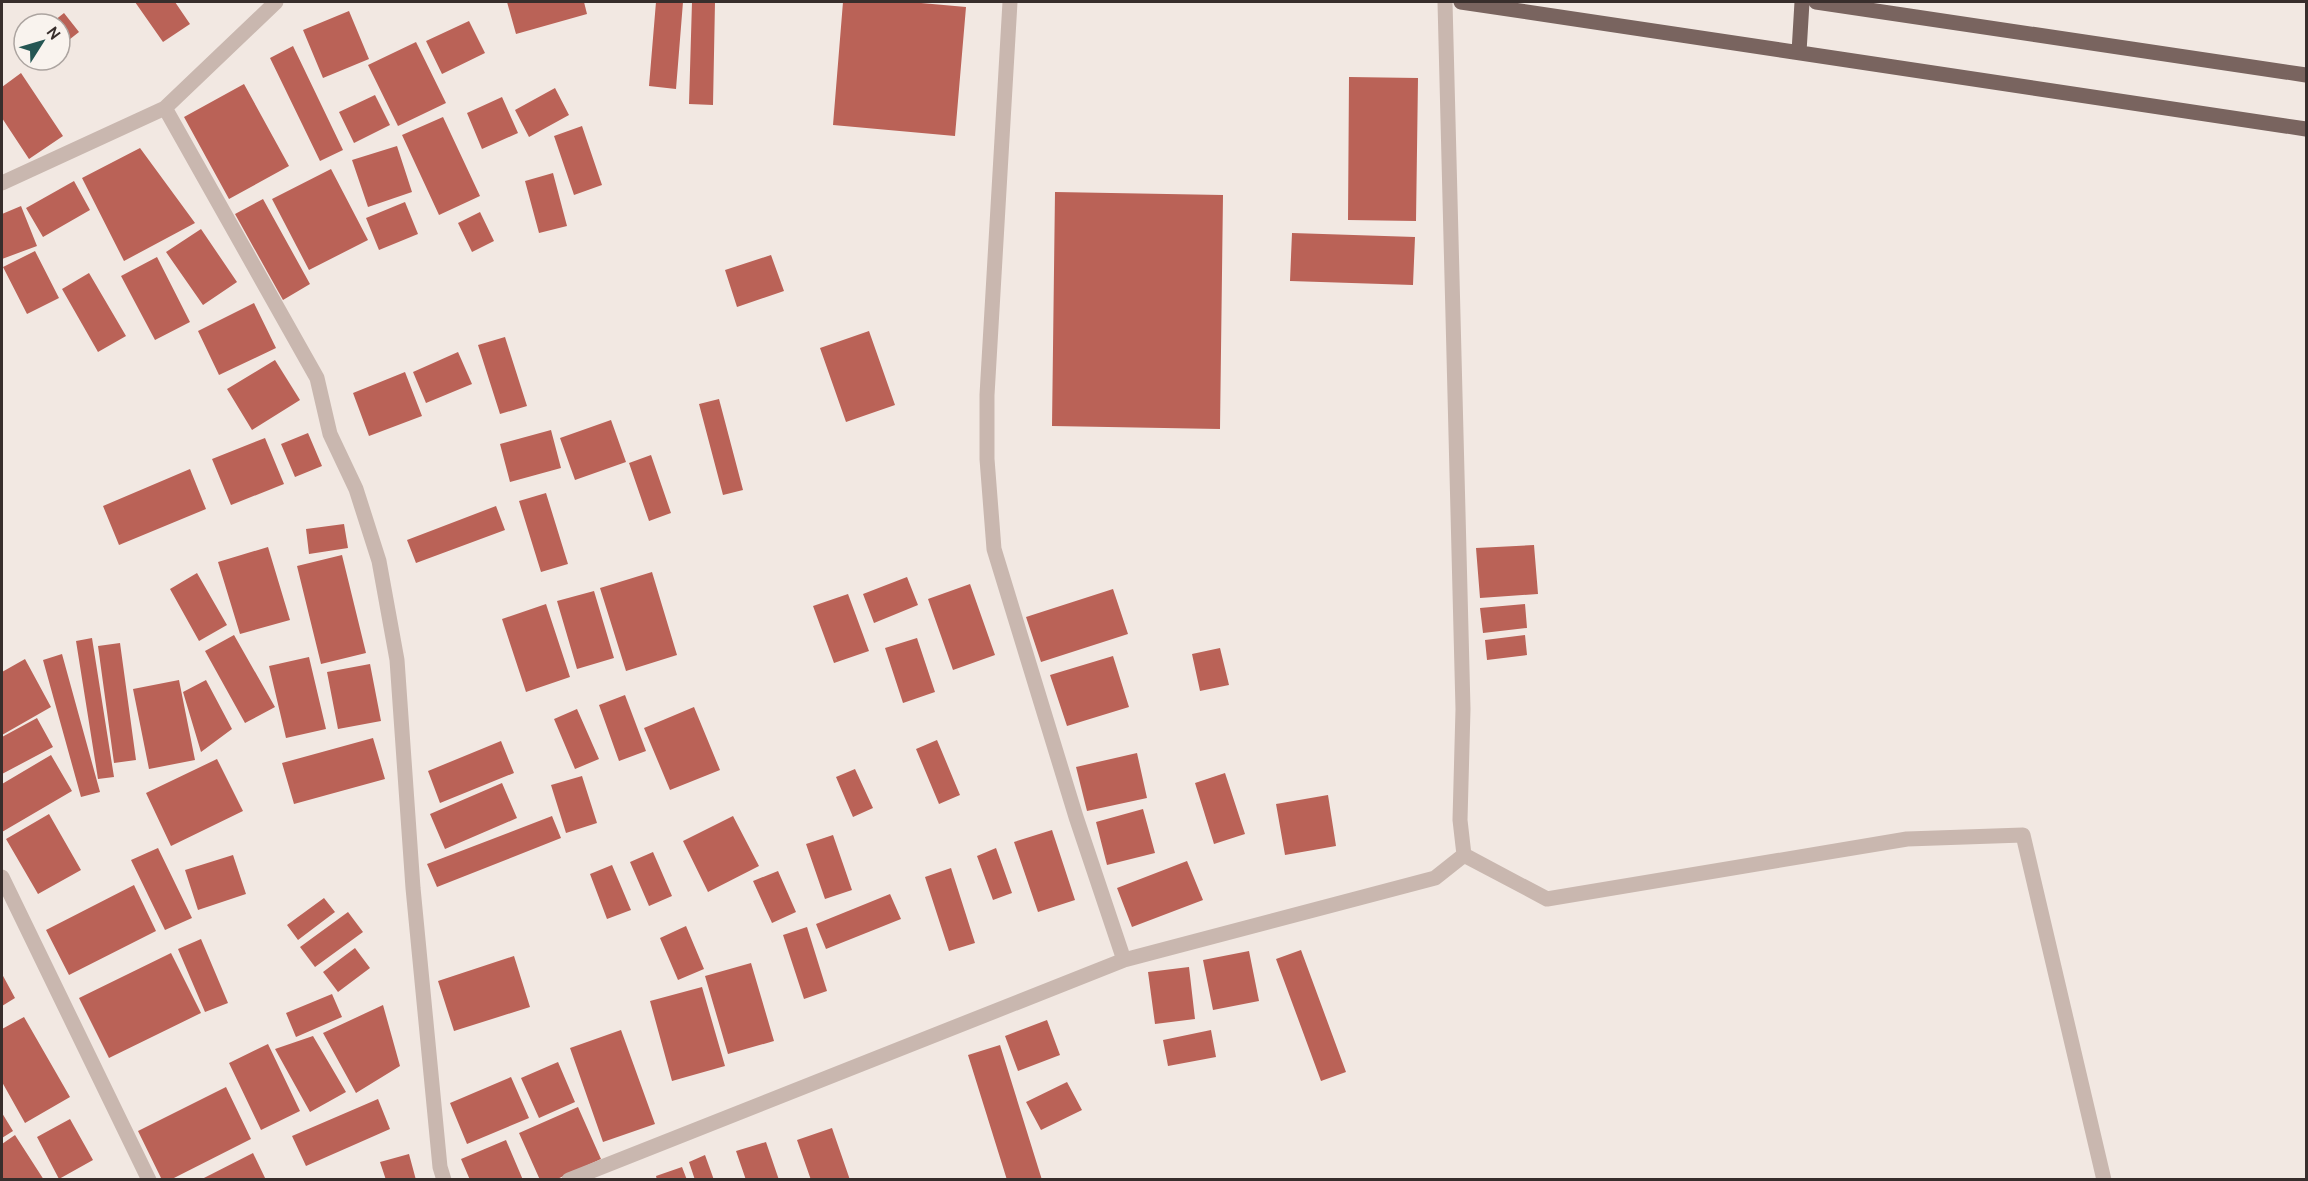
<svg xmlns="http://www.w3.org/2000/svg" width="2308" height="1181" font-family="Cabin,sans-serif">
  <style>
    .building { fill: #ba6257 }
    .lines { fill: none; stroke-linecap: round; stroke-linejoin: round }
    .minor { stroke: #c9b7af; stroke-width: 15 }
    .major { stroke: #79645f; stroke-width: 15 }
  </style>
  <rect width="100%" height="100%" fill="#f2e8e2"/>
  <path class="building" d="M135,2H175L190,24L163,42Z
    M507,2H584L587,14L516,34Z
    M656,2H683L676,89L649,86Z
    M692,2H715L713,105L689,104Z
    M843,2H910L966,7L955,136L833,125Z
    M349,11L369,59L323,78L303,30Z
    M64,13L79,32L60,47V24H50Z
    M469,21L485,53L442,74L426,41Z
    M416,42L446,103L398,126L368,65Z
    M293,46L343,150L320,161L270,58Z
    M21,73L63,136L29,159L2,118V87Z
    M1349,77L1418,78L1416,221L1348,220Z
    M244,84L289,166L229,199L184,117Z
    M555,88L569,115L529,137L515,110Z
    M375,95L390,125L354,143L339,112Z
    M502,97L518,133L482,149L467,113Z
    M443,117L480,196L439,215L402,135Z
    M582,126L602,185L574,195L554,136Z
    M397,146L412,192L368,207L352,160Z
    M140,148L195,223L124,261L82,178Z
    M331,169L368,240L309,270L272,199Z
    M553,173L567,226L539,233L525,181Z
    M74,181L90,210L43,237L26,208Z
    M1055,192L1223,195L1220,429L1052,426Z
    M263,199L310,284L283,300L235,214Z
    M405,202L418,234L379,250L366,218Z
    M21,206L37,246L2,259V214Z
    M480,212L494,241L472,252L458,223Z
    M201,229L237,282L203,305L166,252Z
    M1292,233L1415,237L1413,285L1290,281Z
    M35,251L59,298L27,314L3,267Z
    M771,255L784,291L737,307L725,270Z
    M157,257L190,322L155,340L121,276Z
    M89,273L126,336L98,352L62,289Z
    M254,303L276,348L219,375L198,331Z
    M869,331L895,405L846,422L820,348Z
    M505,337L527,406L500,414L478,345Z
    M458,352L472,384L426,403L413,372Z
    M275,360L300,400L252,430L227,389Z
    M405,372L422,416L369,436L353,393Z
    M719,399L743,490L723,495L699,404Z
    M611,420L626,462L575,480L560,438Z
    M551,430L561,468L510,482L500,444Z
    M308,433L322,466L295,477L281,444Z
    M265,438L284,484L231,505L212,459Z
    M651,455L671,513L649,521L629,463Z
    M190,469L206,509L119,545L103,506Z
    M546,493L568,564L541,572L519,501Z
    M496,506L505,530L416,563L407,540Z
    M344,524L348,548L309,554L306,529Z
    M1534,545L1538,594L1480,598L1476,548Z
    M268,547L290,620L240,634L218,562Z
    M342,555L366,653L321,664L297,566Z
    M652,572L677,655L626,671L600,588Z
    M197,573L227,625L199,641L170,589Z
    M907,577L918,605L874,623L863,594Z
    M970,584L995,655L953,670L928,599Z
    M1113,589L1128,634L1041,662L1026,617Z
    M594,591L614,658L577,669L557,601Z
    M848,594L869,651L834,663L813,606Z
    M546,604L570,677L526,692L502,619Z
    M1525,604L1527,628L1483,633L1480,608Z
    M234,635L275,707L245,723L205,651Z
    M1525,635L1527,655L1487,660L1485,640Z
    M92,638L114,777L98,779L76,641Z
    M917,638L935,692L903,703L885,648Z
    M120,643L136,760L114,763L98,646Z
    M1220,648L1229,685L1200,691L1192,654Z
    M62,654L100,792L81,797L43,660Z
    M1113,656L1129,707L1067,726L1050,675Z
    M309,657L326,729L286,738L269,666Z
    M25,659L51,707L2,735V672Z
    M370,664L381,721L338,729L327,672Z
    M179,680L195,760L149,769L133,689Z
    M206,680L232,729L201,752L183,692Z
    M625,695L646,751L619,761L599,705Z
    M694,707L720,770L670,790L644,728Z
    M577,709L599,759L575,769L554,719Z
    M37,718L53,747L2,774V737Z
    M373,738L385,779L294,804L282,763Z
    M937,740L960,795L939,804L916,749Z
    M501,741L514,773L440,803L428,771Z
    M1137,753L1147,798L1087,811L1076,767Z
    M51,755L72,791L2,832V784Z
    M217,759L243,811L171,846L146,793Z
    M855,769L873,808L853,817L836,777Z
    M1225,773L1245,834L1214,844L1195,783Z
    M582,776L597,823L566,833L551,785Z
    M502,783L517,818L445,849L430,814Z
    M1328,795L1336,846L1285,855L1276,804Z
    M1143,809L1155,853L1107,865L1096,822Z
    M49,814L81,870L38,894L6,839Z
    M552,816L561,838L437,887L427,864Z
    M733,816L759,866L708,892L683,841Z
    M1052,830L1075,900L1038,912L1014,842Z
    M833,835L852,890L825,899L806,844Z
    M158,848L192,918L165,930L131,860Z
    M996,848L1012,893L993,900L977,856Z
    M653,852L672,896L649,906L630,862Z
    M233,855L246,894L198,910L185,870Z
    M1187,861L1203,900L1132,927L1117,888Z
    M612,865L631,910L607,919L590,874Z
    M951,868L975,943L949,951L925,877Z
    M778,871L796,912L772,923L753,881Z
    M134,885L156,931L69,975L46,930Z
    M890,894L901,919L826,949L816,924Z
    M324,898L335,912L298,940L287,925Z
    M348,912L363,932L315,967L300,947Z
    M686,926L704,969L678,980L660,938Z
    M807,927L827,991L804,999L783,935Z
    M201,939L228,1003L205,1012L178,949Z
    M355,948L370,968L338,992L323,972Z
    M1301,950L1346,1072L1321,1081L1276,959Z
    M1249,951L1259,1001L1213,1010L1203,960Z
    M171,953L201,1013L109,1058L79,998Z
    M514,956L530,1007L454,1031L438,981Z
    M751,963L774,1041L728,1054L705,976Z
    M1189,967L1195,1019L1155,1024L1148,972Z
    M2,974L15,998L2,1006Z
    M702,987L725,1066L672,1081L650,1001Z
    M332,994L342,1017L296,1037L286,1013Z
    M383,1005L400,1066L356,1093L323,1033Z
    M24,1017L70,1097L25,1123L2,1082V1029Z
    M1047,1020L1060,1055L1018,1071L1005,1036Z
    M621,1030L655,1124L603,1142L570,1048Z
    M1211,1030L1216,1057L1168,1066L1163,1040Z
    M313,1036L346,1092L310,1112L275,1049Z
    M268,1044L300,1111L261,1130L229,1063Z
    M1000,1045L1042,1180H1007L968,1055Z
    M558,1062L575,1102L539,1118L521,1078Z
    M511,1077L529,1118L467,1144L450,1103Z
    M1067,1082L1082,1110L1041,1130L1026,1102Z
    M226,1087L251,1139L170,1180H162L138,1131Z
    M378,1099L390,1129L306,1166L292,1136Z
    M578,1107L601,1159L555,1180H540L519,1133Z
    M2,1113L13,1131L2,1138Z
    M70,1119L93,1160L59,1179L37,1137Z
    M832,1128L850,1180H811L797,1140Z
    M15,1135L44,1180H2V1144Z
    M506,1140L523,1180H470L461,1159Z
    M766,1142L779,1180H746L736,1151Z
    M253,1153L266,1180H200Z
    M409,1154L416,1180H386L380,1162Z
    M705,1155L714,1180H695L689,1162Z
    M682,1167L687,1180H657L656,1176Z"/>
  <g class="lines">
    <path class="minor" d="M1010,2L987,395V459L994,549L1076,817L1124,960
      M165,108L317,378L330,434L356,489L379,561L397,660L413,888L440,1167L444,1180
      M2,183L165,108L276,2
      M1464,855L1547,899L1907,839L2023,835L2104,1180
      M2,877L149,1180
      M569,1180L1124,960L1435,878L1464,855L1460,820L1463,709L1445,2"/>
    <path class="major" d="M1461,2L2306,129
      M1816,2L2306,75
      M1799,52L1802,2"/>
  </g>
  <rect width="2308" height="1181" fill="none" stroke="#382e2c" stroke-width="6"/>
  <g transform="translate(42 42) rotate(53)"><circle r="28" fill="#f9f3ee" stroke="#aca4a0" stroke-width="1.5"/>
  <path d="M0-4.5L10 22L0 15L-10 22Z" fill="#255653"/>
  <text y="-9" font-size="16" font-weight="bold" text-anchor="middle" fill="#382e2c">N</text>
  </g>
</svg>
